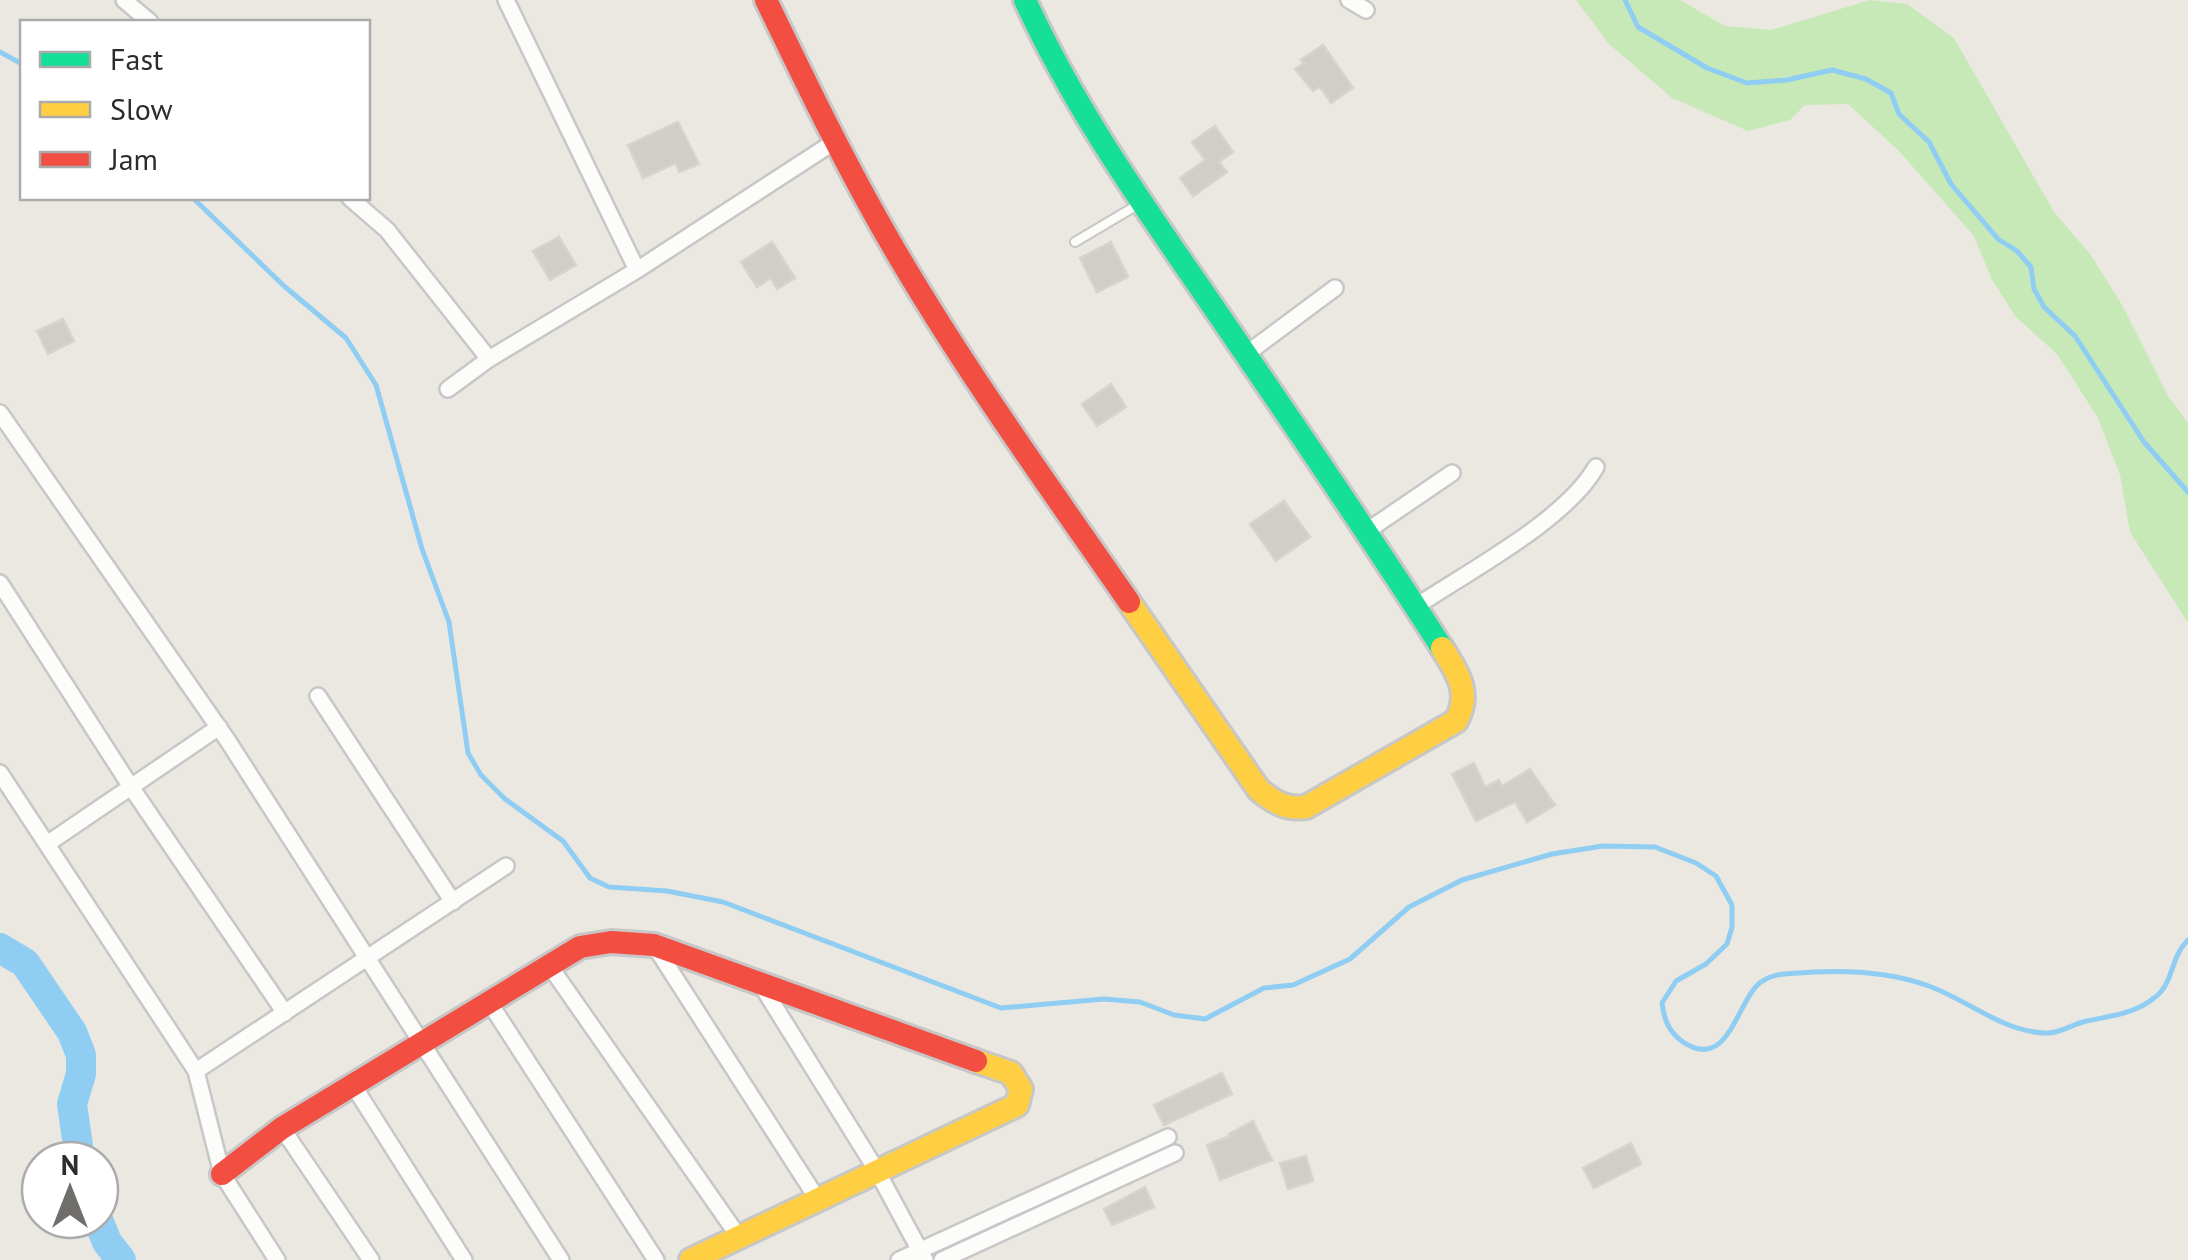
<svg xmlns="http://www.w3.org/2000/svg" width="2188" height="1260" font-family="'PT Sans',sans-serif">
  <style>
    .green { fill: #c6e9b7 }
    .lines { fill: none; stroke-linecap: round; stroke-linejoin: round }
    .stream { stroke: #8fcdf2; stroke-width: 5 }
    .river { stroke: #8fcdf2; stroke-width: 30 }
    .building { fill: #d0cec9; stroke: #d6d4ce; stroke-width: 2.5 }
    .lane-casing { stroke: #c8c7c7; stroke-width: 12 }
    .street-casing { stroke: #c8c7c7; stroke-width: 20 }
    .fast-casing { stroke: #c8c7c7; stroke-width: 28 }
    .slow-casing { stroke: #c8c7c7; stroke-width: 28 }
    .jam-casing { stroke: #c8c7c7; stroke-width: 28 }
    .lane { stroke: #fcfcfa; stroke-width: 8 }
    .street { stroke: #fcfcfa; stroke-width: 15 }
    .fast { stroke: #16e098; stroke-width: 22 }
    .slow { stroke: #ffcf43; stroke-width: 22 }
    .jam { stroke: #f24e42; stroke-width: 22 }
  </style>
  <rect width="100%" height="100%" fill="#ebe8e1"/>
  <path class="green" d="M1576,0H1680L1725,26L1771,30L1870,0L1907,4L1954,38L2054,212L2090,254L2122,305L2168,396L2188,423V623L2130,532L2120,475L2098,418L2057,354L2016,317L1992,280L1974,236L1898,150L1848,104L1805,105L1790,120L1748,131L1672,98L1609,44Z"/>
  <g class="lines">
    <path class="stream" d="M1625,0L1638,27L1707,68L1747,83L1787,80L1832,70L1866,79L1891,93L1899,114L1929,142L1951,184L1998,239L2017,251L2031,267L2034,289L2044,307L2075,336L2144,442L2188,492
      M0,52L22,64
      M193,198L284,286L346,338L376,385L422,549L449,622L468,753L481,775L505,799L563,841L590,878L609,887L667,891L723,902L1001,1008L1104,999L1140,1002L1174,1015L1205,1019L1264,988L1293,985L1350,959L1409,907L1462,880L1552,854L1603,846L1655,847L1696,863L1716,876L1732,905V927L1727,944L1706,964L1676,981L1662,1003C1664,1020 1669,1032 1683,1042C1729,1073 1737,999 1761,982C1776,971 1796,974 1813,972C1852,970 1889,972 1926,985C1967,999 2002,1032 2046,1033C2059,1034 2071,1025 2083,1022C2108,1016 2133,1015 2154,998C2174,984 2170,957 2188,940"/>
    <path class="river" d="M0,948L25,963L72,1032L81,1055V1074L72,1104L80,1160
      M98,1220L107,1242L121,1260"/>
  </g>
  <path class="building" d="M1323,45L1353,88L1331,103L1320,87L1313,91L1295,69L1304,63L1301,60Z
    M678,122L699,164L679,172L676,163L643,178L628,145Z
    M1215,126L1233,152L1219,162L1227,172L1193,196L1180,178L1205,160L1192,142Z
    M559,237L576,265L550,280L533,251Z
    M772,242L795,278L777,289L771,278L757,287L741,262Z
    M1111,242L1128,277L1097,292L1080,258Z
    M63,319L74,341L48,354L37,331Z
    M1111,384L1126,407L1097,426L1082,404Z
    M1284,501L1310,537L1276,561L1250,524Z
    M1474,763L1485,787L1499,780L1502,786L1530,769L1555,805L1527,822L1515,802L1476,821L1452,774Z
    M1222,1073L1232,1094L1164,1125L1154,1105Z
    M1253,1121L1272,1160L1220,1180L1207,1145L1230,1136L1229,1134Z
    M1631,1143L1641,1164L1594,1188L1583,1168Z
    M1306,1156L1313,1181L1288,1189L1280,1163Z
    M1145,1187L1154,1207L1112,1225L1104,1209Z"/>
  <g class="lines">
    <defs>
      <path id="lane" d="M1075,242L1139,204"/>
      <path id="street" d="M124,0L150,22
        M506,0L637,270
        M1349,0L1366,10
        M350,198L387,230L489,359
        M1245,355L1335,288
        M448,389L489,359L637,270L834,142
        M0,413L228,741L561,1260
        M1367,531L1452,473
        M0,583L131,787L285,1013
        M1415,607C1469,571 1566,520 1596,467
        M318,696L453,902
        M0,773L196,1071L222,1174L277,1260
        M47,844L219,727
        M654,945L818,1200
        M549,965L739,1237
        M760,983L877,1171L925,1260
        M489,1002L656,1260
        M196,1071L506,866
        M353,1085L464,1260
        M282,1128L371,1260
        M899,1260L1168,1137
        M942,1260L1175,1153"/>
      <path id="fast" d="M1025,0C1075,110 1144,206 1212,305C1290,419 1368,532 1442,648"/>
      <path id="slow" d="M1129,602L1259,790C1274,802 1286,810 1306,807L1456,721C1472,693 1457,672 1442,648
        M691,1260L1017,1105L1021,1089L1011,1073L976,1061"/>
      <path id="jam" d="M766,0C806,83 846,166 892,245C964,369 1048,485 1129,602
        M222,1174L282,1128L580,947L611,942L654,945L976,1061"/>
    </defs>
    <use href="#lane" class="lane-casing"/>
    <use href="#street" class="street-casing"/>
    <use href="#fast" class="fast-casing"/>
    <use href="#slow" class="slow-casing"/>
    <use href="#jam" class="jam-casing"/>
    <use href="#lane" class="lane"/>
    <use href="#street" class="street"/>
    <use href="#fast" class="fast"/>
    <use href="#slow" class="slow"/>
    <use href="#jam" class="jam"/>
  </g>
  <rect x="20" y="20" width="350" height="180" fill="#ffffff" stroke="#ababab" stroke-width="2.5"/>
  <rect x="40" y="52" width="50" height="15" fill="#16e098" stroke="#ababab" stroke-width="2.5"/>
  <text x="110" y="70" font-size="30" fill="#2c2c2c">Fast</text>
  <rect x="40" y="102" width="50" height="15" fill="#ffcf43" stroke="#ababab" stroke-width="2.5"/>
  <text x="110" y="120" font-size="30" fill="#2c2c2c">Slow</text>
  <rect x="40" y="152" width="50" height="15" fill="#f24e42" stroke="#ababab" stroke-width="2.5"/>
  <text x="110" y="170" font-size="30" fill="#2c2c2c">Jam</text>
  <g transform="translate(70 1190)"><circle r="48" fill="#ffffff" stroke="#ababab" stroke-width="2.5"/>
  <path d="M0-8L18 38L0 25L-18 38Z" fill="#6f6e6b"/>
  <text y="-15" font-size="28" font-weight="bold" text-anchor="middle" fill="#2c2c2c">N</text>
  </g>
</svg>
